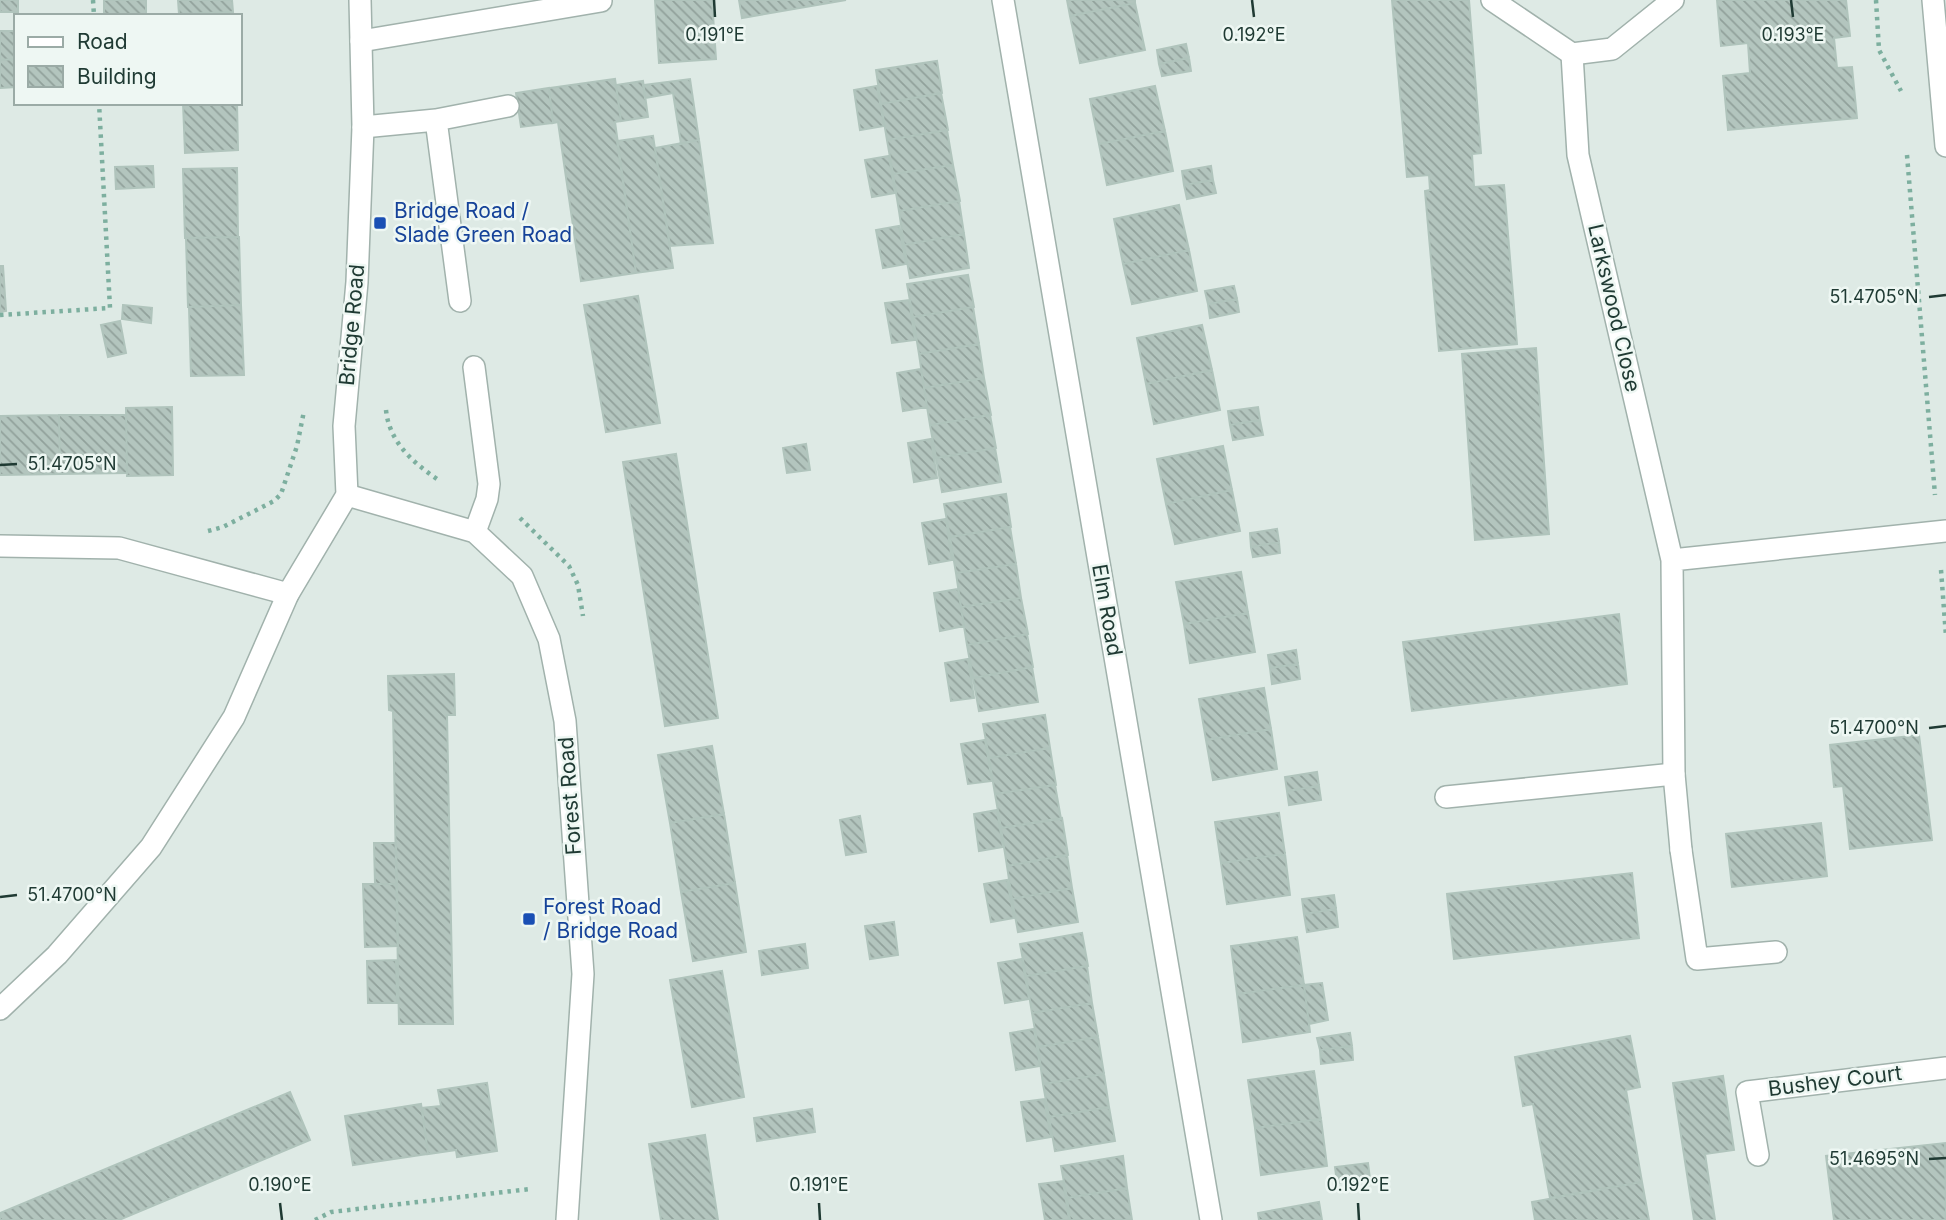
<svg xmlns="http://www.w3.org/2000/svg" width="1946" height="1220" font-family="Inter,sans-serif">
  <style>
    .building { fill: url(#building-back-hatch); stroke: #b0c4bc; stroke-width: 2 }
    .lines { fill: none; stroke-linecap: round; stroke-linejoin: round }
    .service-casing { stroke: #a1b2ac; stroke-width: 24 }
    .minor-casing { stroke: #a1b2ac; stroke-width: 24 }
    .tertiary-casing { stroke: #a1b2ac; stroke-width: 24 }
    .path { stroke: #7daf9f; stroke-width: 4.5; stroke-dasharray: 3.5 5; stroke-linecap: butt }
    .service { stroke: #fff; stroke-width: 21 }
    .minor { stroke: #fff; stroke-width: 21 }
    .tertiary { stroke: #fff; stroke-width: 21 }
    .ticks { fill: none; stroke: #1f3a33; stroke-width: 2.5 }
    .transit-dot { fill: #1a4fb4; stroke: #eef7f3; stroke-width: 2.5 }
    .labels { text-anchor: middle; stroke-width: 5; stroke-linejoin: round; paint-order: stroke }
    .transit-label { font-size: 21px; fill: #164399; stroke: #eef7f3; text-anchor: start }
    .street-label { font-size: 21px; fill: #1f3a33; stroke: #eef7f3 }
    .ticks-label { font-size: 18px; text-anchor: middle; fill: #1f3a33; stroke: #eef7f3; stroke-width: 5; stroke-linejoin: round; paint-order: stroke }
  </style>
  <defs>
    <pattern id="building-back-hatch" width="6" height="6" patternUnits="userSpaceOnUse" patternTransform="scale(1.75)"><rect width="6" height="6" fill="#b3c5be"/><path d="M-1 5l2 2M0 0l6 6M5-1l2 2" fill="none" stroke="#91a19b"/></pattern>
  </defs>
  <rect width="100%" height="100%" fill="#deeae5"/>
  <path class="building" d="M0,0H18V12H0Z
    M104,0H146V14L104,15Z
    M178,0H232L233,12L179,14Z
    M655,0H712L716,59L659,63Z
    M739,0H846L742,18Z
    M1067,0H1135V3L1070,16Z
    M1392,0H1469L1481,153L1472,154L1474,187L1504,185L1517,344L1439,351L1425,191L1430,190L1429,175L1407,177Z
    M1717,0H1846L1850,36L1834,38L1837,68L1852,67L1857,118L1728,130L1723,76L1750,73L1748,43L1721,46Z
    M1135,3L1145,50L1080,63L1070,16Z
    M233,13V16H180V14Z
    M0,31H16V59L0,60Z
    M1186,44L1189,58L1159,64L1157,50Z
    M1189,58L1191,71L1162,76L1159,64Z
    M16,59V87L0,88V60Z
    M937,61L942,93L881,104L876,70Z
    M615,79L621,121L615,122L636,273L581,281L558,122L553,123L549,88Z
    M690,79L699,140L681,144L673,93L645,98L643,85Z
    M643,81L648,117L621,121L616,85Z
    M877,86L884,126L860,130L854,90Z
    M1155,86L1165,131L1099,144L1090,99Z
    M549,88L553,123L521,127L516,93Z
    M941,93L948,130L887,140L881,104Z
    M183,103H237L238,150L185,153Z
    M947,130L953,165L893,174L887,140Z
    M1165,131L1173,171L1107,185L1099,144Z
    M653,136L673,268L636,273L617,141Z
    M699,140L713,243L670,246L655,148Z
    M889,156L895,193L872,197L865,160Z
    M953,165L960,201L899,211L893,174Z
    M153,166L154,187L116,189L115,167Z
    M1211,166L1213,180L1184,185L1182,171Z
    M237,168L238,237L185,238L183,169Z
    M1213,180L1216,193L1187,199L1184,185Z
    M959,201L964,234L904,245L899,211Z
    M1179,205L1189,250L1123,264L1114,219Z
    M899,226L906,264L883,268L876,230Z
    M964,234L969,268L910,278L904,245Z
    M239,237L241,305L188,307L186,238Z
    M1189,250L1197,291L1132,304L1123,264Z
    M0,266H3L6,311L0,312Z
    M968,275L974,307L913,317L907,284Z
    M1234,286L1237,299L1208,304L1205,291Z
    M638,296L660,423L606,432L584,305Z
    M1237,299L1239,312L1210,318L1208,304Z
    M909,300L915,340L892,343L885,303Z
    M123,305L152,308L151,323L122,319Z
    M241,305L244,375L191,376L189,307Z
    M973,307L979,344L919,354L913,317Z
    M120,321L126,353L108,357L101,325Z
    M1202,325L1212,370L1146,384L1137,338Z
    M979,344L984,378L924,388L919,354Z
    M1536,348L1549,534L1475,540L1462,354Z
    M921,369L927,407L903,411L897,373Z
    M1212,370L1220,410L1154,424L1146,384Z
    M984,378L991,415L930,425L924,388Z
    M172,407L173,475L127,476L126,408Z
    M1258,407L1260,420L1230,425L1228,411Z
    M59,415L60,474L0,475V416Z
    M59,415H126L127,473L60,474Z
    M990,415L996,448L936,458L930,425Z
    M1260,420L1263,435L1233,440L1230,425Z
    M931,439L937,478L914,482L908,443Z
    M806,444L810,470L787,473L783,448Z
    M1223,446L1232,490L1166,504L1157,459Z
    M995,448L1001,482L942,492L936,458Z
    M676,454L718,718L665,726L623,462Z
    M1232,490L1240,531L1175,544L1166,504Z
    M1006,494L1011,527L950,537L944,504Z
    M946,519L952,560L929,564L922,523Z
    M1010,527L1016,564L956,573L950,537Z
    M1277,529L1279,542L1251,547L1250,533Z
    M1279,542L1280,553L1253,557L1251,547Z
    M1016,564L1021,598L961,607L956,573Z
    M1241,572L1248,613L1184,624L1176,582Z
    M958,589L964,626L940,631L934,593Z
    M1021,598L1028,634L967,645L961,607Z
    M1248,613L1255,652L1190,663L1184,624Z
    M1619,614L1627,684L1412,711L1403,642Z
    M1027,634L1033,667L973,678L967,645Z
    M1296,650L1298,664L1270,668L1268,655Z
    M968,659L974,698L951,701L945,663Z
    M1298,664L1300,679L1272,684L1270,668Z
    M1032,667L1038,702L979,711L973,678Z
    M454,674L455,715H447L453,1024H399L393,711L389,710L388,676Z
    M1264,688L1271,729L1206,740L1199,699Z
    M1045,715L1050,748L989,758L983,724Z
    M1271,729L1277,769L1213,780L1206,740Z
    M1919,735L1932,840L1850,849L1843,786L1834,787L1830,745Z
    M985,740L992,781L968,784L961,744Z
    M712,746L724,814L670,823L658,755Z
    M1050,748L1056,785L995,794L989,758Z
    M1317,772L1319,786L1287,791L1285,777Z
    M1055,785L1061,819L1001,828L995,794Z
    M1319,786L1321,800L1289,805L1287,791Z
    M997,810L1003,847L979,851L974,814Z
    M1279,813L1285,854L1221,863L1215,822Z
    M724,814L735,883L681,892L670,823Z
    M860,816L866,852L846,855L840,820Z
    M1062,818L1068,855L1007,866L1001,828Z
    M1821,823L1827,876L1732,887L1726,834Z
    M374,843H396L397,884H375Z
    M1285,854L1290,895L1227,904L1221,863Z
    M1067,855L1072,888L1012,899L1007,866Z
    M1632,873L1639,938L1454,959L1447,894Z
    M1007,880L1014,918L991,922L984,884Z
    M735,883L746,952L693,961L681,892Z
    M363,884H397L398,946L365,947Z
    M1072,888L1078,922L1018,932L1012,899Z
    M1334,895L1336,909L1304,914L1302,899Z
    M1336,909L1338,927L1307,932L1304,914Z
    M894,922L898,955L870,959L865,926Z
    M1082,933L1088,966L1026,976L1020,944Z
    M1297,937L1304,985L1237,994L1231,946Z
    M805,944L808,968L762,975L759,951Z
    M1022,959L1029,999L1005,1003L998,963Z
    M396,960L397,1003H368L367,961Z
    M1087,966L1092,1003L1032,1013L1026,976Z
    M722,971L744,1097L692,1107L670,980Z
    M1322,983L1328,1020L1309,1024L1304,985Z
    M1304,985L1310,1032L1243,1042L1237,994Z
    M1092,1003L1098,1037L1038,1047L1032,1013Z
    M1034,1029L1040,1066L1016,1070L1010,1033Z
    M1350,1033L1352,1046L1320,1050L1317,1038Z
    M1630,1036L1640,1087L1626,1090L1642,1182L1550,1198L1533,1104L1523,1106L1515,1057Z
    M1098,1037L1104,1074L1043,1084L1038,1047Z
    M1352,1046L1353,1060L1321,1064L1320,1050Z
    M1314,1071L1321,1119L1255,1128L1248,1080Z
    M1104,1074L1109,1107L1049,1117L1043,1084Z
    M1723,1076L1734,1150L1705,1154L1715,1220H1694L1673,1083Z
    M487,1083L497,1151L457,1157L456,1150L428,1154L422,1108L441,1106L438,1090Z
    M290,1092L310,1140L119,1220H0V1213Z
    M1044,1099L1051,1137L1027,1141L1021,1102Z
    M421,1104L428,1154L353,1165L345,1116Z
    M1109,1107L1115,1141L1055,1151L1049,1117Z
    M812,1109L815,1132L757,1141L754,1118Z
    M1321,1119L1327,1166L1261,1175L1255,1128Z
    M705,1135L718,1220H661L649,1144Z
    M1945,1143L1946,1220H1834L1826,1156Z
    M1123,1156L1127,1188L1067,1198L1061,1166Z
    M1368,1163L1370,1179L1337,1183L1335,1167Z
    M1063,1181L1069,1220H1045L1039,1184Z
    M1642,1182L1649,1220H1535L1532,1202Z
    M1127,1188L1132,1220H1070L1067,1198Z
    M1319,1202L1322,1220H1259L1258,1213Z"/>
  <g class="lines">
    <defs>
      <path id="service" d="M1492,0L1572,54L1612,49L1673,0
        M436,120L508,106
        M363,127L436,120L460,301
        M474,367L489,484L487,499L475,532
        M1446,797L1674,774
        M1681,850L1697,959L1776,952"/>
      <path id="minor" d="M1003,0L1211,1220
        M1933,0L1946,146
        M361,41L601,1
        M1572,54L1578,155L1672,560L1674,774L1681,850
        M347,495L475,532L522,576L549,639L565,721L583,974L567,1220
        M0,546L119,548L288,594
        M1672,560L1946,531
        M1758,1155L1747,1092L1946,1068"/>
      <path id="tertiary" d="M0,1009L57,955L151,847L234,717L288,594L347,495L344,426L357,282L363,127L360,0"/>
    </defs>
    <use href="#service" class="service-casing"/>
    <use href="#minor" class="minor-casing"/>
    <use href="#tertiary" class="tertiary-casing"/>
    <path class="path" d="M93,0L94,16
      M1876,0L1879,50L1901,91
      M1907,155L1935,495
      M0,315L110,308L99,103
      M386,410C389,441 412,462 437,479
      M520,518L569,566L578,585L583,616
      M208,531L223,527L274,501L281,494L297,446L304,411
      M1941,570L1946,636
      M315,1220L331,1212L530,1189"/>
    <use href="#service" class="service"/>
    <use href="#minor" class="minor"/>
    <use href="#tertiary" class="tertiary"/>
  </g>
  <path class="ticks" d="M714,0L715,17M1252,0L1254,17M1791,0L1793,17M1929,297L1946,295M0,465L17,464M1929,728L1946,726M0,897L17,895M1929,1159L1946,1158M280,1203L282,1220M819,1203L820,1220M1358,1203L1359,1220"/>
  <g class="transit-dot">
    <rect x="373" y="216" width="14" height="14" rx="3.5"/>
    <rect x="522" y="912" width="14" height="14" rx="3.5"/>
  </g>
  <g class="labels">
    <g class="transit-label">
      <text x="394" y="218">Bridge Road /<tspan x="394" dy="24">Slade Green Road</tspan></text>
      <text x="543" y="914">Forest Road<tspan x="543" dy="24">/ Bridge Road</tspan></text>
    </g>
    <g class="street-label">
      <text transform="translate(1614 308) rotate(77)" y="7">Larkswood Close</text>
      <text transform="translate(352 325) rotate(-85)" y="7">Bridge Road</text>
      <text transform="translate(1107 610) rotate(80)" y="7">Elm Road</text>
      <text transform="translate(570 796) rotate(-94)" y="7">Forest Road</text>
      <text transform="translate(1835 1081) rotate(-7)" y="7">Bushey Court</text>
    </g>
  </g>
  <g class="ticks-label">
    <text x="715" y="41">0.191°E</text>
    <text x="1254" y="41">0.192°E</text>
    <text x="1793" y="41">0.193°E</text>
    <text x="1874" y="303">51.4705°N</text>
    <text x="72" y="470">51.4705°N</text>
    <text x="1874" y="734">51.4700°N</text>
    <text x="72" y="901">51.4700°N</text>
    <text x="1874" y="1165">51.4695°N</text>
    <text x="280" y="1191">0.190°E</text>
    <text x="819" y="1191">0.191°E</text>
    <text x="1358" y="1191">0.192°E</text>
  </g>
  <rect x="14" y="14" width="228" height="91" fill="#eef7f3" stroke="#9baba6" stroke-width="2"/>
  <rect x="28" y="37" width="35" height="10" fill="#ffffff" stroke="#9baba6" stroke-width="2"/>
  <text x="77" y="49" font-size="21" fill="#1f3a33">Road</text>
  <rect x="28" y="66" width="35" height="21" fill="url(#building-back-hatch)" stroke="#9baba6" stroke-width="2"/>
  <text x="77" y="84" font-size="21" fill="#1f3a33">Building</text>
</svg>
